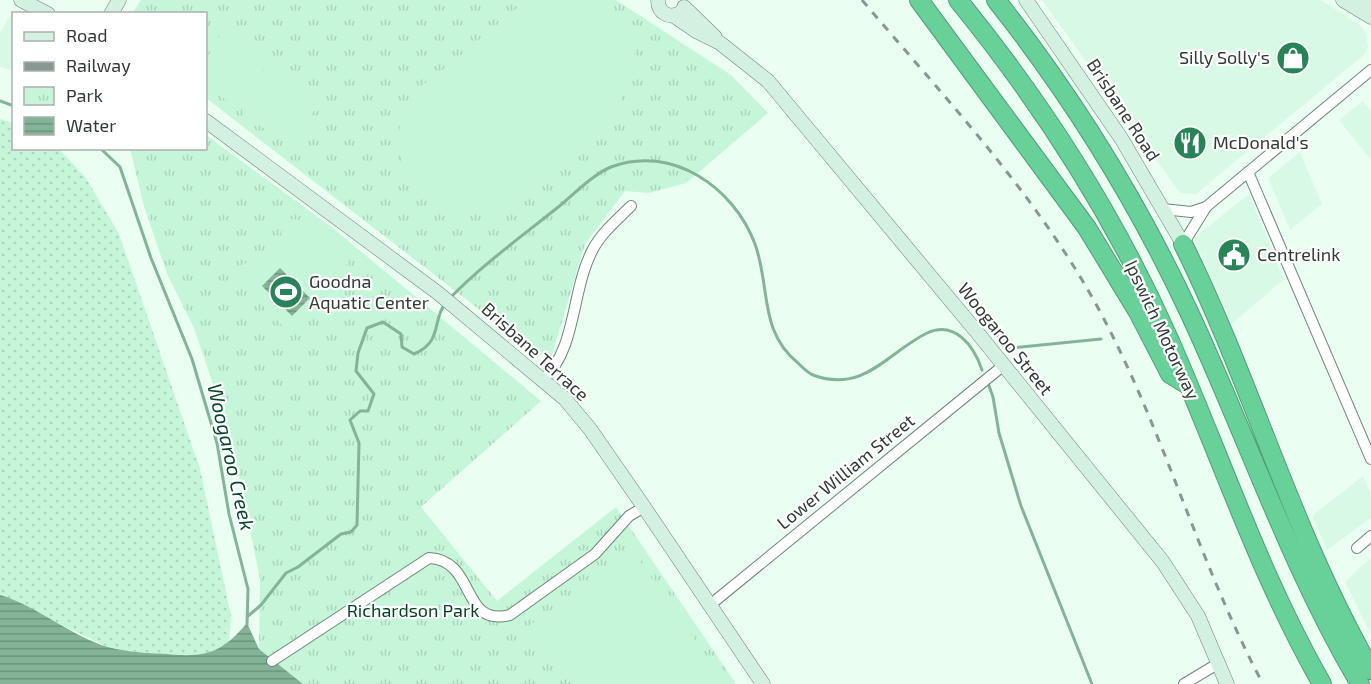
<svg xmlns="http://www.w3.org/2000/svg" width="1371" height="684" font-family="'Exo 2',sans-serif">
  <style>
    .built { fill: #d8fae5 }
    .grass { fill: url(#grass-dots) }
    .park { fill: url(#park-tufts) }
    .pitch { fill: #c5f6d9 }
    .water { fill: url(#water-rules) }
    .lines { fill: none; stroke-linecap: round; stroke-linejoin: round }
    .stream { stroke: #84b498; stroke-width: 3 }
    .street-casing { stroke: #6f8678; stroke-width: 12 }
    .secondary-casing { stroke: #6f8678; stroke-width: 15 }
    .highway-casing { stroke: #549c76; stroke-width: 20 }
    .street { stroke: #fff; stroke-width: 10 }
    .secondary { stroke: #d2f1e1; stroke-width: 14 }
    .highway { stroke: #68d19a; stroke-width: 18 }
    .rail { stroke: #89988f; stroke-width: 3; stroke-dasharray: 8 8; stroke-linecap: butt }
    .labels { text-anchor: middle; stroke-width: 4.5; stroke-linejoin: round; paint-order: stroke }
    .poi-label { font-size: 18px; fill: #303a34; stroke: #fff; text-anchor: start }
    .street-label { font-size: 18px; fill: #303a34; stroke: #fff }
    .park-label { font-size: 18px; fill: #003f25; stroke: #fff }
    .water-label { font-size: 20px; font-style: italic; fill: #05452a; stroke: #fff }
  </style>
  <defs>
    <pattern id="grass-dots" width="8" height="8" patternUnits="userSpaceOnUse" patternTransform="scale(1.5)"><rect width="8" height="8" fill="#c5f6d9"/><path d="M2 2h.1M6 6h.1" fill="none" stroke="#aad4bb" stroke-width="1.8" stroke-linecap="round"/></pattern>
    <pattern id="park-tufts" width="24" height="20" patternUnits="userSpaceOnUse" patternTransform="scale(1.5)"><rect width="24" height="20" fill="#c5f6d9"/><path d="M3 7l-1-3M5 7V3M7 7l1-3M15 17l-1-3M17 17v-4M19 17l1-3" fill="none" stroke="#aad4bb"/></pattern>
    <pattern id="water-rules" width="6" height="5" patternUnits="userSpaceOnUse" patternTransform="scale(1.5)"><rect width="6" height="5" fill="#84b498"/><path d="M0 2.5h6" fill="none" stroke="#6c937d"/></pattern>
  </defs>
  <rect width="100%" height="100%" fill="#eafef1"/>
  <path class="built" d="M1042,0H1321L1359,24L1366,33L1368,47L1365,54L1196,194L1180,193Z
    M11,14L14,15L13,71L0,67V33Z
    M1363,101L1371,111V160L1339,120Z
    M1300,152L1322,204L1290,230L1268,178Z
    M1249,194L1284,279L1232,324L1194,238Z
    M1363,476L1371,494V518L1327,550L1312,516Z
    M1371,557V635L1345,582Z"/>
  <path class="grass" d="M0,119L13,123L14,148L59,149L86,178L119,234L200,469L231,616L229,643L215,652L190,656L126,651L106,646L0,595Z"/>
  <path class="park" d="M141,0H616L731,75L768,113L686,183L649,193L625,191L585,244L552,355H538L206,98V14H132Z
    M206,135L334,229L541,401L421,507L497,601L616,507L736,684H303L259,649L260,579L231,437L194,328L167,274L144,206L130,149L206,148Z"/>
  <path class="pitch" d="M527,0H592L613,13L626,29L634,44L635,60L619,105L604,124L501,205C473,216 449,215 425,195C397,171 390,128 412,97C420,85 435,76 446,67C473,45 499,22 527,0Z
    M224,29L271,57L240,109L206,87V59Z
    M274,64L324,94L293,146L242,115Z
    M285,219L303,220L355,253L293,337L259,301L240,266L278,246Z
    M634,553L726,684H571L530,625Z"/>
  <path class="water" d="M280,268L310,298L292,316L262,286Z
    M0,595C38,606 70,636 108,647C127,652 147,653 167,654C205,658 222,653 247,623L259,649L303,684H0Z"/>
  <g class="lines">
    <path class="stream" d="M0,101L14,106
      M100,148L120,167L151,258L192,359L217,443L229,514L248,589L247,625
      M449,299C482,265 521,237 557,208C573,195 592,175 611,167C671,144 734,187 755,244C771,288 758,331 799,364C803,368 808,373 813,375C864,394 888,352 927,333C955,320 974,346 982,370
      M991,328L1005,345L1012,348L1101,339
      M988,383L993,397L999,433L1021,506L1092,684
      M248,616L261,605L286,573L298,567L341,534L351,532L357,525L359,443L350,420L360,411H368L374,394L356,371L358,353L367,328L383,322L401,334L402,347L414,354C443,342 432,320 445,304"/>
    <defs>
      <path id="street" d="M1248,172L1371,459
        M1163,209L1191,212L1206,207L1371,70
        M1183,244L1206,207
        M543,380C577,348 571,292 592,251C601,233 617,220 631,206
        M1357,548L1371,536
        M710,605L1004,365
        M272,661L429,558C477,560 460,628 510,615L595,554L629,516L644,507
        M1184,684L1219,663"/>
      <path id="secondary" d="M21,0L48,14
        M658,0C658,13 669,19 680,13
        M1026,0L1121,138L1183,244
        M1343,0L1371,17
        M1362,0L1371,5
        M684,7L715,37
        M111,14L119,0
        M674,16L696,31L720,43L768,81L976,331L1163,562L1198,616L1227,684
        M206,121L438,293L565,399L590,429L644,507L763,684"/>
      <path id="highway" d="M919,0L1087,228L1138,312L1170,374L1188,385
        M958,0C1042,103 1115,217 1169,339C1220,454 1259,574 1322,684
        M996,0C1072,96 1137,201 1189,312C1247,436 1290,566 1360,684
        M1183,244C1252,383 1293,535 1371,670"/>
    </defs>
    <use href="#street" class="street-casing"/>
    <use href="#secondary" class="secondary-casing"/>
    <use href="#highway" class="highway-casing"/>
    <use href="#street" class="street"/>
    <use href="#secondary" class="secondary"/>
    <use href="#highway" class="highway"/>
    <path class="rail" d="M862,0C945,98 1035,193 1097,306C1163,427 1198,562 1263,684"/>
  </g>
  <defs>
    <symbol id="shop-disc" viewBox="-11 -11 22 22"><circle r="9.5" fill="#298359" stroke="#fff"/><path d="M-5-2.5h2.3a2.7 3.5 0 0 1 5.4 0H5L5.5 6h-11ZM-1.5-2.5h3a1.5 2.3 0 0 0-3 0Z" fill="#fff"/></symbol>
    <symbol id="restaurant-disc" viewBox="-11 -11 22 22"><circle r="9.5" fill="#298359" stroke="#fff"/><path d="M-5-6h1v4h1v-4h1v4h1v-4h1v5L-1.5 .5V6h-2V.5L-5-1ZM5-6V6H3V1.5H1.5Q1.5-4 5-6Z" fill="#fff"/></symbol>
    <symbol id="civic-disc" viewBox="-11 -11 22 22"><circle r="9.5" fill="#298359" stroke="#fff"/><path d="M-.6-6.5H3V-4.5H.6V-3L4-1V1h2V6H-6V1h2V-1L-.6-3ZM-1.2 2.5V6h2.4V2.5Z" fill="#fff"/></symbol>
    <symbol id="stadium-disc" viewBox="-11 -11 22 22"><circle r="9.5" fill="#298359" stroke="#fff"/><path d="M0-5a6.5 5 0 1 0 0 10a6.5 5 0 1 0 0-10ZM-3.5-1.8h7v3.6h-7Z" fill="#fff"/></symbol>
  </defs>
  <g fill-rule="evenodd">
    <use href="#shop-disc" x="1274" y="39" width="38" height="38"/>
    <use href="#restaurant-disc" x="1171" y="124" width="38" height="38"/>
    <use href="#civic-disc" x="1215" y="236" width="38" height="38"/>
    <use href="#stadium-disc" x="267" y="273" width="38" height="38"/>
  </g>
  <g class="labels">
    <g class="poi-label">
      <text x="1270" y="64" text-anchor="end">Silly Solly's</text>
      <text x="1213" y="149">McDonald's</text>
      <text x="1257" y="261">Centrelink</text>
      <text x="309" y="288">Goodna<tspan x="309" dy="21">Aquatic Center</tspan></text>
    </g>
    <g class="street-label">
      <text transform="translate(1123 110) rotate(57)" y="6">Brisbane Road</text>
      <text transform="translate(1162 330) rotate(65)" y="6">Ipswich Motorway</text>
      <text transform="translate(1005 339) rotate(51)" y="6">Woogaroo Street</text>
      <text transform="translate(535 352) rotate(42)" y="6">Brisbane Terrace</text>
      <text transform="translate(846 472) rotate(-39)" y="6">Lower William Street</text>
    </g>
    <g class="park-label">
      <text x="413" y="617">Richardson Park</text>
    </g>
    <g class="water-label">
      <text transform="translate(231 457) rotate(77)" y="7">Woogaroo Creek</text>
    </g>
  </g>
  <rect x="12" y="12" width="195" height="138" fill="#ffffff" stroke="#acb0ae" stroke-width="1.5"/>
  <rect x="24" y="32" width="30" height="9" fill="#d2f1e1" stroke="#acb0ae" stroke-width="1.5"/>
  <text x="66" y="42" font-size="18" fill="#303a34">Road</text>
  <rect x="24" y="62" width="30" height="9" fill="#89988f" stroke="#acb0ae" stroke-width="1.5"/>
  <text x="66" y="72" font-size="18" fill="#303a34">Railway</text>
  <rect x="24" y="87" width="30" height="18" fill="url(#park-tufts)" stroke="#acb0ae" stroke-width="1.5"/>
  <text x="66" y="102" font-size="18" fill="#303a34">Park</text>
  <rect x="24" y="117" width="30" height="18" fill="url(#water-rules)" stroke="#acb0ae" stroke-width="1.5"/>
  <text x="66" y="132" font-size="18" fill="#303a34">Water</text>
</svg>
